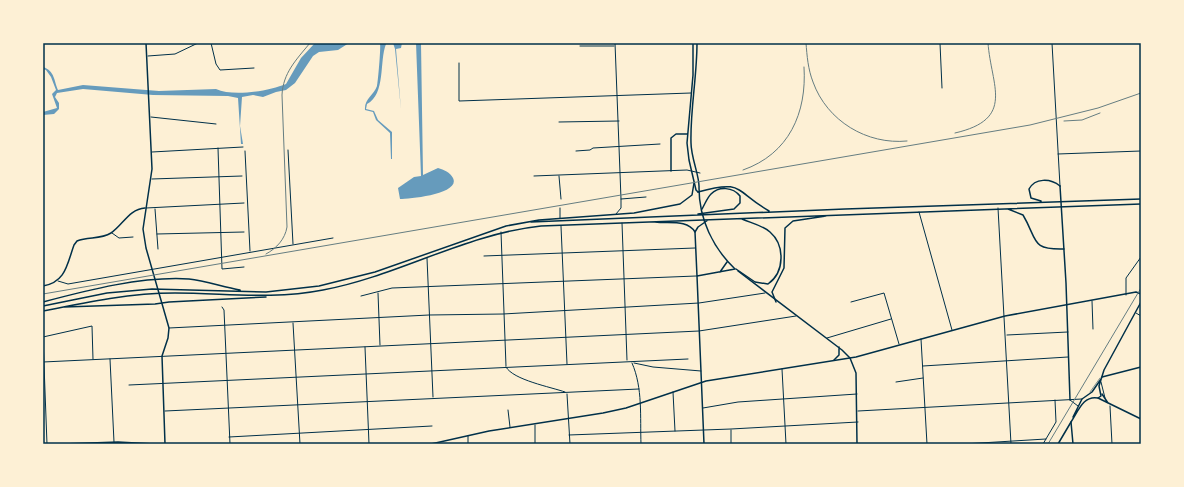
<svg xmlns="http://www.w3.org/2000/svg" width="1184" height="487" font-family="Quicksand,sans-serif">
  <style>
    .water { fill: #669bbc }
    .lines { fill: none; stroke-linecap: round; stroke-linejoin: round }
    .service { stroke: #003049; stroke-width: 0.5 }
    .minor { stroke: #003049; stroke-width: 1 }
    .tertiary { stroke: #003049; stroke-width: 1.5 }
    .secondary { stroke: #003049; stroke-width: 1.5 }
    .primary { stroke: #003049; stroke-width: 1.5 }
    .trunk { stroke: #003049; stroke-width: 1.5 }
    .rail { stroke: #657d81; stroke-width: 1 }
    .neatline { fill: none; stroke: #003049; stroke-width: 1.5 }
  </style>
  <rect width="100%" height="100%" fill="#fdf0d5"/>
  <path class="water" d="M315,43H349L338,50L319,52L313,56L295,83L286,90L276,92L263,97L253,95L242,97L240,126L243,144H241L238,98L228,96L153,95L83,89L57,93L55,97L59,103V109L54,114L43,115V112L57,108L52,94L56,90L51,77L46,70L43,69V67C55,71 54,81 58,90L83,85L159,91L216,89C233,97 269,91 286,84L301,58Z
    M380,43L386,44C379,62 386,94 367,104L366,109L374,111L378,120L392,132V159H391L390,133L376,120L373,112L365,110C364,99 374,95 377,86C378,82 381,47 380,43Z
    M393,43H402L401,48L396,49L401,110L395,49Z
    M416,43H421L423,175L438,168C444,170 450,172 453,178C461,194 410,199 400,199L398,188L414,177L421,176Z"/>
  <g class="lines">
    <path class="service" d="M1090,392L1100,378"/>
    <path class="minor" d="M211,43L216,64L220,70L254,68
      M615,43L621,199V208L616,214
      M940,43L942,88
      M1052,43L1060,186
      M580,46H614
      M148,56L175,54L198,43
      M459,63V101L691,93
      M151,117L216,124
      M559,122L619,121
      M218,148L222,269L244,267
      M288,150L293,244
      M245,151L250,251
      M576,151L590,150L593,148L660,144
      M152,152L243,147
      M1058,154L1141,151
      M534,176L687,170L700,173
      M559,176L561,199
      M152,179L242,176
      M621,199L646,197
      M146,208L244,203
      M560,208V218
      M998,208L1011,444
      M155,209L158,249
      M919,212L952,330
      M622,223L627,360
      M561,226L567,364
      M501,232L506,366
      M112,233L119,238L133,237
      M157,234L244,232
      M484,256L695,248
      M427,258L433,397
      M58,281L68,284L333,238
      M378,293L380,345
      M1126,295V278L1141,257
      M361,296L392,288L696,276
      M1092,301L1093,329
      M851,302L884,293L899,344
      M222,307L224,310L230,444
      M1136,313L1141,316
      M293,323L300,444
      M169,328L429,315L503,314L699,303L765,293
      M1007,335L1068,332
      M43,337L92,326L93,359
      M43,338L47,444
      M827,338L891,319
      M921,339L927,444
      M365,347L369,444
      M110,359L114,442
      M43,362L699,331L796,316
      M632,363C643,388 640,417 641,444
      M634,363L653,367L701,371
      M923,366L1068,357
      M506,367C513,380 551,387 565,392
      M782,369L786,444
      M896,382L923,378
      M1101,382L1105,398
      M129,385L688,359
      M673,392L675,431
      M567,394L570,444
      M1070,400L1078,406
      M1110,406L1112,444
      M703,408L738,402L857,394
      M508,410L510,427
      M165,411L639,389
      M858,411L1082,399
      M535,425V444
      M731,430V444
      M569,435L731,429L858,422
      M468,436V444
      M229,437L432,426
      M964,444L1046,439
      M1043,444L1056,422L1055,400"/>
    <path class="tertiary" d="M1060,186L1066,283L1070,400
      M697,276L704,444
      M43,286C66,282 67,264 74,245L77,241C88,236 100,240 111,233C123,225 129,209 145,208
      M1102,377L1141,367
      M1102,394L1108,403
      M1098,398L1141,419
      M1058,444L1071,422"/>
    <path class="secondary" d="M146,43L152,169L143,229L146,248L169,328L168,338L162,356L165,444
      M1073,417L1082,399L1092,392L1101,379
      M1071,422C1078,412 1083,395 1098,398L1101,396L1099,386L1104,370L1141,302
      M1071,422L1073,444
      M63,444L118,442L154,444
      M431,444L489,431L603,413L626,408L706,381L856,357L1005,316L1136,292L1141,294"/>
    <path class="primary" d="M693,43V75L687,143L689,160L696,190L698,192
      M697,43C697,77 690,111 691,143C691,158 700,177 699,188C699,219 713,248 735,269
      M671,171V138L676,134H687
      M695,232L697,276L735,269
      M738,271L842,350L850,358L856,373L857,444
      M720,272L727,262
      M834,360L839,355V347"/>
    <path class="trunk" d="M698,192C744,179 734,191 769,211
      M1041,201L1031,198L1029,189C1035,178 1050,178 1060,186
      M1008,209L1023,215C1038,240 1030,250 1064,249
      M698,214L734,209L740,203V196C733,187 719,186 711,194C707,198 705,204 702,209
      M531,222L845,209L1141,199
      M655,222C669,224 687,219 695,232
      M695,232L698,227L708,220
      M736,269L755,282L768,284C785,272 785,245 770,232C762,225 751,223 742,219
      M43,302C88,290 142,276 189,279C206,281 223,287 240,290
      M776,302L772,292L784,268L785,228L793,221L826,216
      M43,306L107,293L152,289L266,292L319,286L375,272L506,226L539,220L634,213L680,204L692,195L694,183
      M64,307L155,304L169,302L266,297
      M43,311C87,302 130,293 175,293C226,293 272,300 323,290C398,276 465,234 541,226L1141,204"/>
    <path class="rail" d="M806,43C807,56 808,69 813,82C827,121 867,145 907,141
      M1064,121L1082,120L1100,113
      M955,133C1016,119 991,86 988,43
      M743,170C789,154 807,113 804,67
      M266,254C277,248 285,239 287,227L282,95C283,73 296,60 310,43
      M43,294L1030,125L1098,108L1141,93
      M1048,444L1141,288"/>
  </g>
  <rect width="1184" height="487" fill="none" stroke="#fdf0d5" stroke-width="88"/>
  <rect x="44" y="44" width="1096" height="399" class="neatline"/>
</svg>
